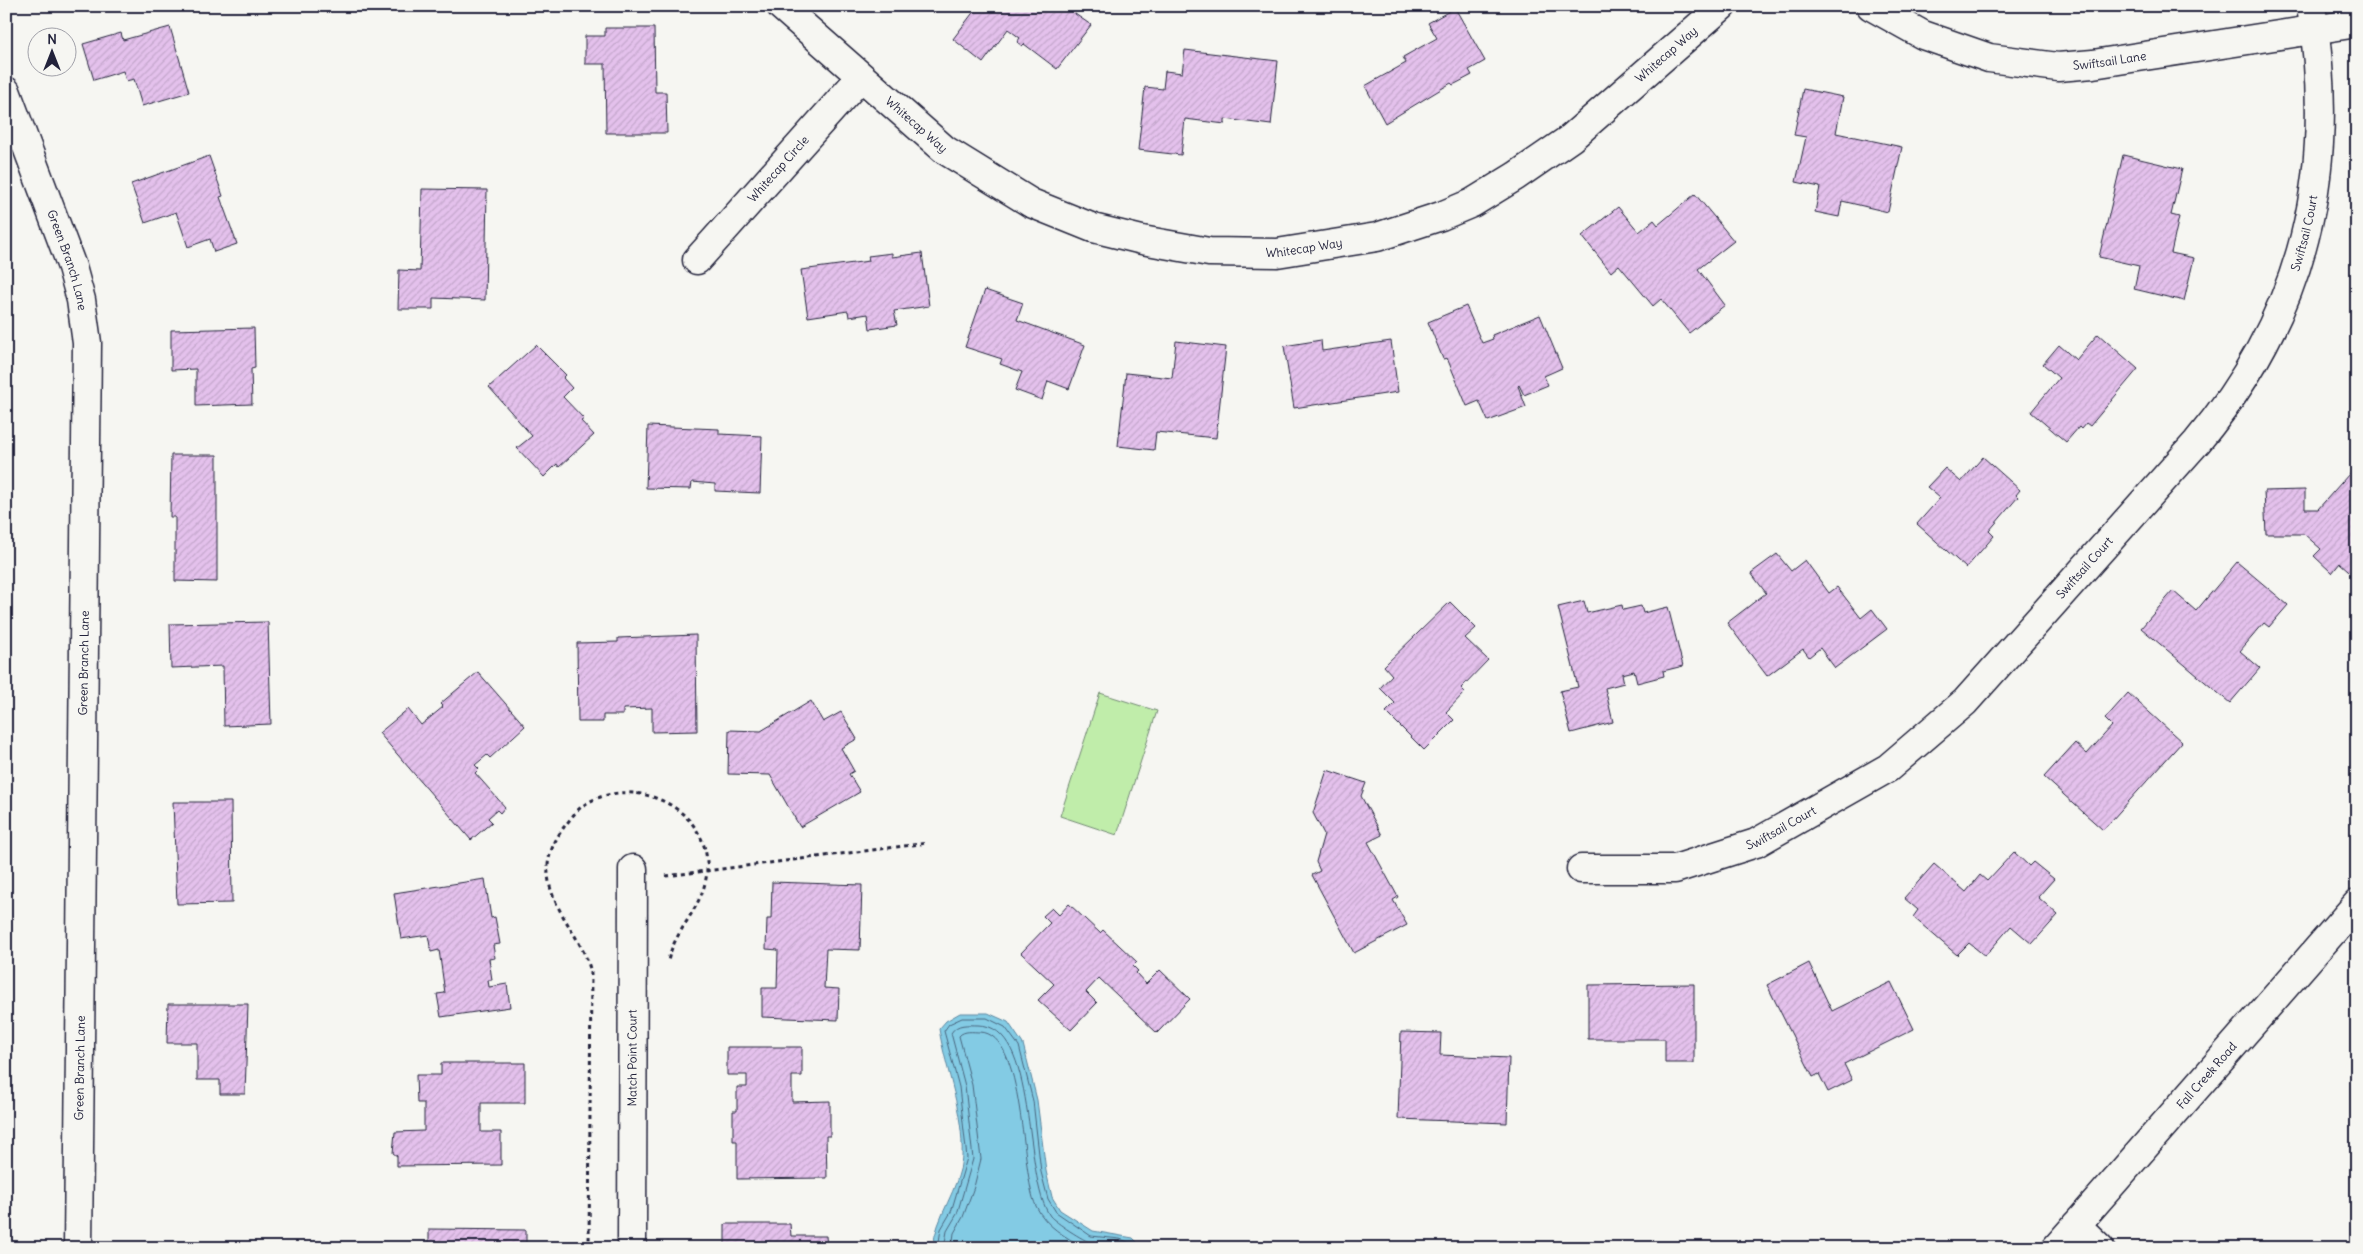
<svg xmlns="http://www.w3.org/2000/svg" width="2363" height="1254" font-family="Delius,sans-serif">
  <style>
    .garden { fill: #c0edaa; stroke: #718872 }
    .water { fill: #83cbe4; stroke: #5c87a0 }
    .lines { fill: none; stroke-linecap: round; stroke-linejoin: round }
    .shore { stroke: #49667f; stroke-width: 1 }
    .building { fill: url(#building-hatch); stroke: #22223b }
    .minor-casing { stroke: #22223b; stroke-width: 31 }
    .secondary-casing { stroke: #22223b; stroke-width: 31 }
    .path { stroke: #22223b; stroke-width: 3; stroke-dasharray: 4 4; stroke-linecap: butt }
    .minor { stroke: #f6f6f2; stroke-width: 28 }
    .secondary { stroke: #f6f6f2; stroke-width: 28 }
    .labels { text-anchor: middle; stroke-width: 4.5; stroke-linejoin: round; paint-order: stroke }
    .street-label { font-size: 12px; fill: #22223b; stroke: #f6f6f2 }
  </style>
  <defs>
    <pattern id="building-hatch" width="6" height="6" patternUnits="userSpaceOnUse" patternTransform="scale(1.25)"><rect width="6" height="6" fill="#e4c1ec"/><path d="M-1 1l2-2M0 6l6-6M5 7l2-2" fill="none" stroke="#c3a6cb"/></pattern>
  </defs>
  <rect width="100%" height="100%" fill="#f6f6f2"/>
  <filter id="ink" filterUnits="userSpaceOnUse"><feTurbulence type="fractalNoise" baseFrequency=".02" numOctaves="2"/><feDisplacementMap in="SourceGraphic" scale="10" xChannelSelector="R" yChannelSelector="G"/><feConvolveMatrix kernelMatrix="1 2 1 2 8 2 1 2 1" color-interpolation-filters="sRGB"/></filter>
  <g filter="url(#ink)">
    <path class="garden" d="M1100,693L1157,711L1117,835L1060,816Z"/>
    <path class="water" d="M960,1013H988L1008,1022L1023,1044L1037,1100L1046,1171L1052,1197L1060,1210L1093,1231L1133,1238L1143,1248H933C935,1217 960,1189 962,1157C964,1113 946,1071 939,1029L946,1021Z"/>
    <g class="lines">
      <path class="shore" d="M938,1248L941,1229L951,1212L967,1158L959,1087L944,1031L949,1024L962,1018H987L1005,1027L1019,1046L1033,1101L1041,1172L1048,1199L1056,1212L1091,1236L1120,1239L1130,1243L1136,1248
        M944,1248L947,1231L957,1214L973,1159L965,1086L951,1033C957,1023 968,1025 978,1025C1039,1025 1022,1176 1050,1216C1055,1222 1084,1241 1092,1243C1103,1245 1114,1244 1126,1248
        M952,1248L954,1233L963,1217L974,1187L981,1159L972,1085L959,1036C964,1030 973,1032 980,1032C1026,1033 1020,1173 1036,1206C1046,1227 1065,1236 1084,1248"/>
    </g>
    <path class="building" d="M978,6H1079L1075,14L1091,25L1057,69L1024,44L1022,46L1017,42L1020,38L1008,29L983,63L953,39Z
      M1455,8L1485,61L1469,70L1472,75L1453,85L1451,83L1385,123L1365,86L1406,63L1403,57L1437,38L1428,23Z
      M170,27L189,92L142,106L134,79L126,81L123,71L94,80L83,44L121,33L123,40Z
      M605,28H654L655,92H666L667,133H606L605,64H585V36H605Z
      M1185,50L1278,61L1271,125L1225,119V124L1185,119L1181,155L1138,150L1145,87L1163,89L1165,71L1182,73Z
      M1803,89L1843,97L1836,133L1902,147L1888,212L1842,201L1839,217L1815,212L1820,187L1796,182L1806,137L1794,135Z
      M2123,155L2182,169L2171,215L2179,217L2171,253L2194,258L2184,301L2134,289L2139,266L2099,257Z
      M209,156L223,196L220,197L237,244L214,252L210,239L188,247L176,212L145,223L131,184Z
      M422,189L487,190L485,300L433,298V309H398L399,270L420,271Z
      M1695,194L1734,241L1698,269L1725,305L1689,333L1661,299L1653,306L1619,265L1611,272L1582,236L1618,207L1639,232L1654,220L1658,225Z
      M892,253V257L922,253L929,306L894,311L897,325L870,329L868,314L849,317L848,311L808,317L801,270L869,261L868,256Z
      M985,290L1023,303L1017,320L1085,345L1069,389L1048,381L1042,400L1015,390L1022,372L1000,364L1002,359L965,347Z
      M1466,306L1482,343L1493,339L1492,335L1540,315L1562,368L1544,376L1548,385L1524,395L1519,385L1518,386L1526,407L1488,421L1479,401L1467,406L1447,358L1443,359L1428,322Z
      M254,328L255,368L251,369L252,404L196,406V369L171,370V330Z
      M2098,334L2138,369L2090,426L2086,423L2081,429L2079,427L2066,442L2031,412L2059,378L2043,364L2059,345L2076,360Z
      M1321,340L1322,351L1391,341L1398,392L1294,408L1284,346Z
      M1176,341L1226,347L1216,438L1156,432L1154,450L1118,446L1126,373L1172,378Z
      M536,345L566,375L563,378L572,388L563,397L584,419L581,421L594,435L559,467L557,464L544,477L517,448L532,436L489,387Z
      M648,426L719,429V434L762,436L760,493L715,491V484L692,482L691,489L646,488Z
      M171,455H217V582L175,581V517H170Z
      M1983,457L2020,490L2016,495L2018,497L1989,531L1994,536L1966,568L1917,524L1940,498L1927,487L1945,468L1961,482Z
      M2357,465V578L2340,563L2332,573L2314,556L2321,549L2304,534H2266L2264,491L2305,490V509H2318Z
      M1777,554L1791,571L1805,560L1829,593L1837,587L1861,618L1872,609L1887,629L1835,668L1820,648L1809,657L1803,649L1767,676L1727,623L1766,593L1751,573Z
      M2237,562L2288,605L2269,627L2264,623L2240,651L2260,668L2230,703L2141,628L2173,591L2196,611Z
      M1584,601L1587,613L1622,605L1623,610L1641,606L1643,613L1668,607L1683,666L1663,671L1664,676L1637,683L1634,671L1622,674L1624,683L1605,688L1613,722L1571,733L1560,691L1578,687L1558,607Z
      M1450,602L1476,628L1465,638L1488,660L1461,688L1465,692L1446,712L1454,720L1424,750L1386,712L1395,703L1380,688L1392,675L1384,666Z
      M268,622L271,724L224,726L223,666L171,668L170,624Z
      M696,635L697,731L652,732V708L623,709V715H603V722H578L577,643L618,642V638Z
      M478,672L525,726L490,758L487,755L475,765L479,769L475,773L505,807L500,813L497,810L488,818L492,822L471,840L379,733L408,709L421,725L443,707L440,704Z
      M2128,693L2182,742L2103,830L2044,777L2075,743L2087,754L2112,726L2105,719Z
      M811,701L823,722L841,712L857,739L841,748L854,771L849,774L860,792L800,827L770,775L728,774L729,730L761,731Z
      M1327,770L1366,783L1361,796L1382,835L1368,842L1398,897L1393,900L1407,925L1354,953L1312,875L1320,871L1316,862L1324,834L1313,813Z
      M173,802H231L232,903L177,904Z
      M2014,852L2029,866L2033,862L2054,879L2038,897L2058,915L2032,944L2011,926L1985,956L1969,943L1957,955L1913,917L1918,910L1904,898L1934,864L1966,892L1980,875L1987,881Z
      M485,879L491,918L495,917L500,944L493,945L495,958L489,959L492,980H488L489,987L507,984L510,1007L441,1017L437,994L445,993L439,950L431,952L428,935L401,939L394,893Z
      M772,882L862,885L860,950L826,949L824,988L839,989L838,1020L762,1017V988H777L778,950L766,949L767,919H771Z
      M1069,904L1100,933L1103,930L1137,962L1133,966L1138,971L1136,973L1146,984L1160,970L1190,999L1157,1033L1099,978L1086,992L1097,1003L1071,1030L1038,1000L1054,984L1021,953L1050,923L1043,916L1052,908L1059,915Z
      M1809,963L1832,1011L1891,982L1914,1029L1844,1064L1852,1080L1828,1092L1819,1074L1813,1077L1767,985Z
      M1694,984V1063H1665V1039H1588V985Z
      M168,1004H248L245,1094H220V1080H197V1043H167Z
      M1401,1032L1441,1033L1440,1055L1509,1058L1507,1123L1398,1119Z
      M727,1047H802V1076H792V1102L830,1101V1136H826L827,1178L737,1179V1141H733V1111H737V1087H747V1075H727Z
      M441,1063H525V1103H481V1132H501V1165L397,1166V1156L393,1153L395,1132L424,1131V1103H417L416,1075H441Z
      M725,1224H790L791,1236H826L827,1248H725Z
      M429,1229L526,1230V1248H429Z"/>
    <g class="lines">
      <defs>
        <g id="minor">
          <path id="s1" d="M781,6L945,150L1031,203L1093,228L1142,240L1209,252L1277,253L1377,237L1441,216L1472,203L1516,176L1571,138L1722,6"/>
          <path id="s2" d="M1871,6L1923,35L1989,58L2058,67L2093,64L2357,23"/>
          <path id="s3" d="M6,91L72,267L81,300L87,343L78,1248"/>
          <path id="s4" d="M697,260L860,78"/>
          <path id="s5" d="M1581,869H1675L1756,843L1888,768L1965,702L2197,442C2305,313 2338,171 2311,6"/>
          <path d="M2076,1225L2100,1248"/>
          <path id="s6" d="M632,1248L633,869"/>
        </g>
        <g id="secondary">
          <path id="s7" d="M2056,1248L2357,904"/>
        </g>
      </defs>
      <use href="#minor" class="minor-casing"/>
      <use href="#secondary" class="secondary-casing"/>
      <path class="path" d="M666,876L927,843
        M589,1248L591,973C583,935 545,906 548,865C549,852 556,838 564,827C570,820 576,810 584,805C634,772 711,809 707,871C704,908 675,928 668,961"/>
      <use href="#minor" class="minor"/>
      <use href="#secondary" class="secondary"/>
    </g>
  </g>
  <g class="labels">
    <g class="street-label">
      <text dy="4" stroke="none"><textPath href="#s1" startOffset="1020">Whitecap Way</textPath></text>
      <text dy="4" stroke="none"><textPath href="#s2" startOffset="251">Swiftsail Lane</textPath></text>
      <text dy="4" stroke="none"><textPath href="#s1" startOffset="180">Whitecap Way</textPath></text>
      <text dy="4" stroke="none"><textPath href="#s4" startOffset="122">Whitecap Circle</textPath></text>
      <text dy="4" stroke="none"><textPath href="#s5" startOffset="1018">Swiftsail Court</textPath></text>
      <text dy="4" stroke="none"><textPath href="#s1" startOffset="600">Whitecap Way</textPath></text>
      <text dy="4" stroke="none"><textPath href="#s3" startOffset="180">Green Branch Lane</textPath></text>
      <text dy="4" stroke="none"><textPath href="#s5" startOffset="612">Swiftsail Court</textPath></text>
      <text transform="translate(84 663) rotate(-89)" y="4">Green Branch Lane</text>
      <text dy="4" stroke="none"><textPath href="#s5" startOffset="208">Swiftsail Court</textPath></text>
      <text dy="4" stroke="none"><textPath href="#s6" startOffset="190">Match Point Court</textPath></text>
      <text transform="translate(80 1068) rotate(-89)" y="4">Green Branch Lane</text>
      <text dy="4" stroke="none"><textPath href="#s7" startOffset="229">Fall Creek Road</textPath></text>
    </g>
  </g>
  <rect width="2363" height="1254" fill="none" stroke="#f6f6f2" stroke-width="25"/>
  <rect x="12" y="12" width="2338" height="1229" fill="none" stroke="#22223b" stroke-width="2" filter="url(#ink)"/>
  <g transform="translate(52 52)"><circle r="24" fill="#f6f6f2" stroke="#a1a1a9"/>
  <path d="M0-4L9 19L0 12L-9 19Z" fill="#22223b"/>
  <text y="-8" font-size="14" font-weight="bold" text-anchor="middle" fill="#22223b">N</text>
  </g>
</svg>
